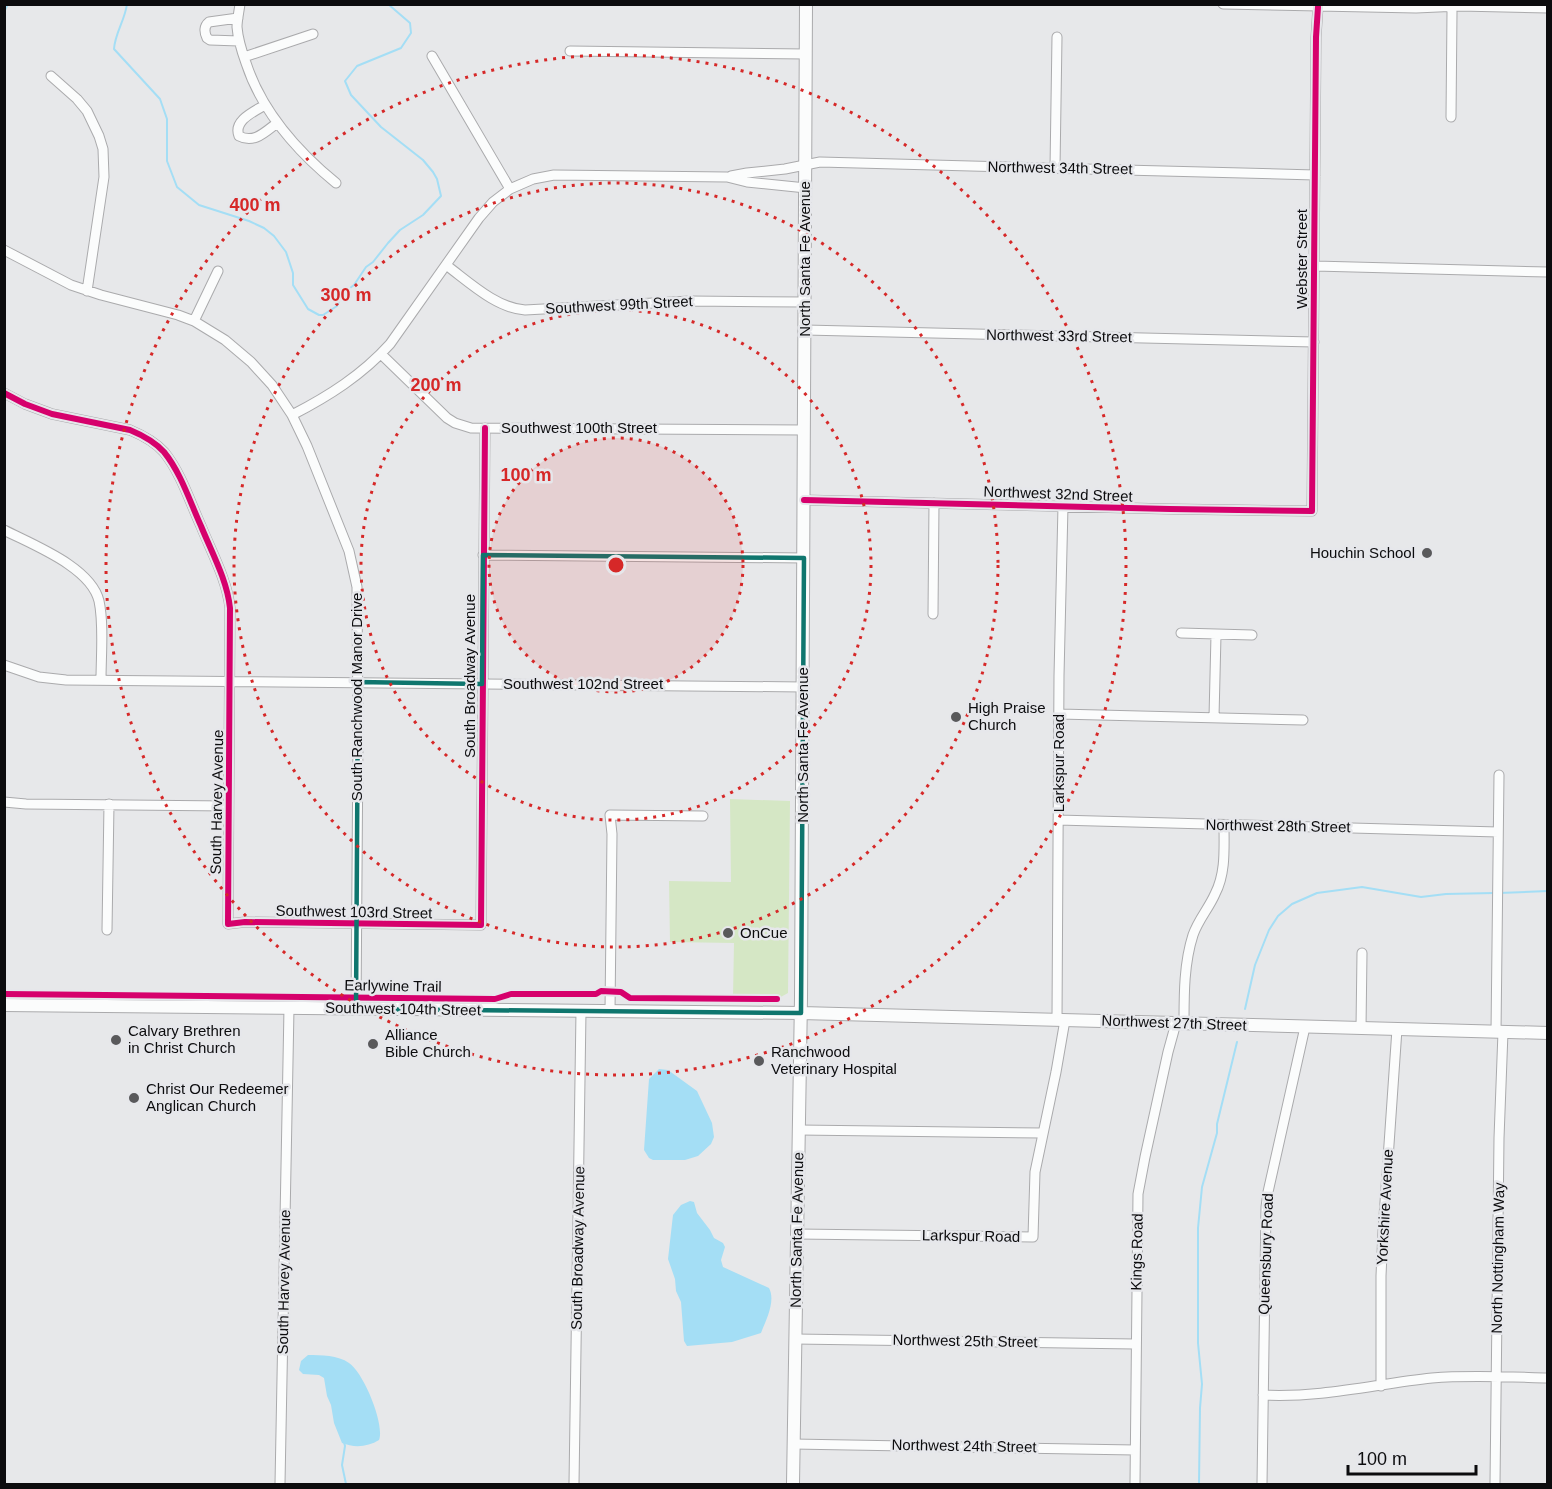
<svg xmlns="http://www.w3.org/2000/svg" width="1552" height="1489" font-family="Helvetica,sans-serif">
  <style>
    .green { fill: #d5e7c5 }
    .water { fill: #a4def5 }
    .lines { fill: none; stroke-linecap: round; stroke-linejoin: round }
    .stream { stroke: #a4def5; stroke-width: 2 }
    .minor-casing { stroke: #aaaaac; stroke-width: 11 }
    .major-casing { stroke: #aaaaac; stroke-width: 14 }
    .minor { stroke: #fbfcfc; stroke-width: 9 }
    .major { stroke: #fbfcfc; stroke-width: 12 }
    .cycleway-casing { stroke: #e6e7eb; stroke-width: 10 }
    .cycleway { stroke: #d6006c; stroke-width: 6 }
    .marked { fill: none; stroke: #0f766e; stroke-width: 4.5; stroke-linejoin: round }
    .ring { fill: none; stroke: #d62828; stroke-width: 3; stroke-dasharray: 3 6 }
    .poi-dot { fill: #59595b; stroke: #e6e7eb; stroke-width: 2 }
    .labels { text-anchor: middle; stroke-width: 5; stroke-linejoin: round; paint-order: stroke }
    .street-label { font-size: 15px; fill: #0c0c0e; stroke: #e6e7eb }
    .poi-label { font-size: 15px; fill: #0c0c0e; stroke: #e6e7eb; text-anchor: start }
    .centre { fill: #d62828; stroke: #e6e7eb; stroke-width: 3 }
    .ring-label { font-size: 18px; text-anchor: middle; font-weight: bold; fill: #d62828; stroke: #e6e7eb; stroke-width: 5; stroke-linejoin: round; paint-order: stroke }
  </style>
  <rect width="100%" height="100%" fill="#e7e8ea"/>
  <path class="green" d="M730,799L790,801L788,993L779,998L733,997L734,943L670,942L669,881L731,882Z"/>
  <path class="water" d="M659,1069L668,1070L697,1091L712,1123L714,1137L711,1144L698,1156L685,1160H653L649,1158L644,1150L649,1079Z
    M690,1201L694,1202L697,1213L710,1230L714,1238L723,1243L725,1247L721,1260L723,1267L769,1288C776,1301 766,1320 761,1333L732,1342L687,1346L684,1341L681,1302L676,1291L675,1279L668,1259L673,1215L681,1205Z
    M308,1355C321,1355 338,1355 349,1363C364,1373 385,1425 379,1440C368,1447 354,1448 342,1443L334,1423L331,1405L327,1396L324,1378L319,1375L303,1374L299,1370L301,1361Z"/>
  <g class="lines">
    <path class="stream" d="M127,4C125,20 115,33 114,49L160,99L167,119V161L177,187L199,205L249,221L264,228L274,236L286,252L293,273V285L308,309L319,315H323L337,306L342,294L354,285L366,267L373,262L388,243L400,230L423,215L441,196L437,179L433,172L423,160L381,127L351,95L345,81L357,66L401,48L411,33L410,23L388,4
      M4,12L8,4
      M1499,893L1548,891
      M1245,1009L1255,965L1269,930L1278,916L1292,904L1317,893L1362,887L1421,897L1446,894L1494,893
      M344,1442L345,1446L342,1465L346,1484
      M1199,1484L1200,1408L1202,1384L1198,1343V1228L1202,1187L1217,1133V1124L1237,1042"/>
    <defs>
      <path id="minor" d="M240,4C239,12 237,20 237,27C238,40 242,52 246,63C262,112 297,151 336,183
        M1223,4L1416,8L1460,6L1548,8
        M1451,6L1452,12L1451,117
        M238,18L209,22C204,26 204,32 207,38L210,40L239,41
        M570,51L806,54
        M432,56L510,189
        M244,57L313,34
        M51,76L77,99L87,111L99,136L103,149L104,177L87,291
        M265,105C253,112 233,121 239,136C254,144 265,132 277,123
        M1055,168L1057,37
        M731,176L747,173L785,169L820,162L1315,175
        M4,250L71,285L101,295L178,315L194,321L225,340L251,362L272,385L292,415L307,446L349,551L357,587L358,738L356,1009
        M446,265C469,282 496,308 525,310L690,301L805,302
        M1315,266L1548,272
        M194,321L218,271
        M805,330L1314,342
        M381,354L447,418L455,423L471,428L804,430
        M4,393L25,404L52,414L130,430C142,435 155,442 164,452C181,473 190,502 201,526C212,553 227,580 230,608L228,924L245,922L481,925L485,428
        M292,415C329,396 362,375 390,344L479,218L493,202L510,189L533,179L554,175L727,177L747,182L806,188
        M804,500L1170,509L1312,511L1316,37L1318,7
        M4,530C33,545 91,567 99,601C104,624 101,656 101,680
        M483,555L804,558
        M933,614L934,503
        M1181,633L1252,635
        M4,665L39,677L66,680L803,687
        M1059,714L1303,720
        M1214,717L1216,635
        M4,802L26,804L228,806
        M1058,820L1498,832
        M107,930L109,804
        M610,1011L612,834L610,815L703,816
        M1057,1020L1059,676L1063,506
        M1184,1023C1184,994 1184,963 1193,935C1198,920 1209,908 1215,894C1226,873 1224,848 1224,825
        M1361,1028L1362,953
        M1496,1032L1499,775
        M799,1130L1042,1133
        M797,1234L1033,1237L1035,1172L1056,1072L1065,1020
        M795,1339L1135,1344
        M1381,1386V1276L1383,1231L1397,1029
        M1263,1395C1322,1398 1375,1384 1432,1378C1470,1375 1509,1377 1548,1378
        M793,1444L1135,1450
        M280,1484L289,1008
        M574,1484L581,1011
        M1135,1484L1138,1194L1145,1157L1168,1052L1176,1023
        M1262,1484L1266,1207L1268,1192L1305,1027
        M1495,1484L1499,1138L1503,1032"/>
      <path id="major" d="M4,1005L801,1013L1548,1033
        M793,1484L801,998L806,4"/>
    </defs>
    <use href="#minor" class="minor-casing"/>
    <use href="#major" class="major-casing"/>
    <use href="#minor" class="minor"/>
    <use href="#major" class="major"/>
    <defs>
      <path id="cycleway" d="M4,393L25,404L52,414L130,430C142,435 155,442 164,452C181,473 190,502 201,526C212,553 227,580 230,608L228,924L245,922L481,925L485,428
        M804,500L1170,509L1312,511L1316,37L1318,7
        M4,994L495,999L511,994H596L601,991L621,992L630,998L777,999"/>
    </defs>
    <use href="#cycleway" class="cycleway-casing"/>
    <use href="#cycleway" class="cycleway"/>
  </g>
  <path class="marked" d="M483,555L804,558L801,1013L356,1009L358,682L482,684Z"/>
  <circle cx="616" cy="565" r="127" fill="#d62828" fill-opacity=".12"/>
  <g class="ring">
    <circle cx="616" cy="565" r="127"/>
    <circle cx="616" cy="565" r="255"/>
    <circle cx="616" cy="565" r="382"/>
    <circle cx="616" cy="565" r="510"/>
  </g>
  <g class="poi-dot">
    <circle cx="1427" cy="553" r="6"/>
    <circle cx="956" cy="717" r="6"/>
    <circle cx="728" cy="933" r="6"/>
    <circle cx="116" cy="1040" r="6"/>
    <circle cx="373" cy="1044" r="6"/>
    <circle cx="759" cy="1061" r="6"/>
    <circle cx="134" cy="1098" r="6"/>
  </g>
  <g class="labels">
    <g class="street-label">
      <text transform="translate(1060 168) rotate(1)" y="5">Northwest 34th Street</text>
      <text transform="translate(805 259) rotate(-90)" y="5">North Santa Fe Avenue</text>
      <text transform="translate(1302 259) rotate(-90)" y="5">Webster Street</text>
      <text transform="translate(619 305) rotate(-3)" y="5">Southwest 99th Street</text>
      <text transform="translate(1059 336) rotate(1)" y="5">Northwest 33rd Street</text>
      <text x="579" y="433">Southwest 100th Street</text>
      <text transform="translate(1058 494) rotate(2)" y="5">Northwest 32nd Street</text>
      <text transform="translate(470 676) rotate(-90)" y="5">South Broadway Avenue</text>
      <text x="583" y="689">Southwest 102nd Street</text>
      <text transform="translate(357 697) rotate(-90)" y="5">South Ranchwood Manor Drive</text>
      <text transform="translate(803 745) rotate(-90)" y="5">North Santa Fe Avenue</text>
      <text transform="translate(1059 763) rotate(-90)" y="5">Larkspur Road</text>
      <text transform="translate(217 802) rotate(-89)" y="5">South Harvey Avenue</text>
      <text transform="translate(1278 826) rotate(1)" y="5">Northwest 28th Street</text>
      <text transform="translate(354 912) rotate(1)" y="5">Southwest 103rd Street</text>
      <text transform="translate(393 986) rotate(1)" y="5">Earlywine Trail</text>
      <text transform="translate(403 1009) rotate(1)" y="5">Southwest 104th Street</text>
      <text transform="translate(1174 1023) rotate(2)" y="5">Northwest 27th Street</text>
      <text transform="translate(1385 1207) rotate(-87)" y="5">Yorkshire Avenue</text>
      <text transform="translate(797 1230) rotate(-89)" y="5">North Santa Fe Avenue</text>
      <text transform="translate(971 1236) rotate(1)" y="5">Larkspur Road</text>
      <text transform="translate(578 1248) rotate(-89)" y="5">South Broadway Avenue</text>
      <text transform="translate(1137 1252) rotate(-89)" y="5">Kings Road</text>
      <text transform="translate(1266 1254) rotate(-88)" y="5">Queensbury Road</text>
      <text transform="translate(1498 1258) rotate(-89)" y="5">North Nottingham Way</text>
      <text transform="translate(284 1282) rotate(-89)" y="5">South Harvey Avenue</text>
      <text transform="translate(965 1341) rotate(1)" y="5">Northwest 25th Street</text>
      <text transform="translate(964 1446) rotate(1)" y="5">Northwest 24th Street</text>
    </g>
    <g class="poi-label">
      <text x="1415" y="558" text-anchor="end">Houchin School</text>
      <text x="968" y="713">High Praise<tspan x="968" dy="17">Church</tspan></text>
      <text x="740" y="938">OnCue</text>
      <text x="128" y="1036">Calvary Brethren<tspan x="128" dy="17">in Christ Church</tspan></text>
      <text x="385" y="1040">Alliance<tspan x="385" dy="17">Bible Church</tspan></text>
      <text x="771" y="1057">Ranchwood<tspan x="771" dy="17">Veterinary Hospital</tspan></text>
      <text x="146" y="1094">Christ Our Redeemer<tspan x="146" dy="17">Anglican Church</tspan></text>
    </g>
  </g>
  <circle cx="616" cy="565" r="9" class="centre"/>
  <g class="ring-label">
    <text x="255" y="211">400 m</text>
    <text x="346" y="301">300 m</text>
    <text x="436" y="391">200 m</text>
    <text x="526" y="481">100 m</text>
  </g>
  <rect width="1552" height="1489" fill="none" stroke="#0c0c0e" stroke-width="12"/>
  <path d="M1348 1465v9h128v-9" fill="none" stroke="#0c0c0e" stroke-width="3"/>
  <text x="1357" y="1465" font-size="18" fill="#0c0c0e" stroke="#e6e7eb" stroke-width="4.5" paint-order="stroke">100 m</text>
</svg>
